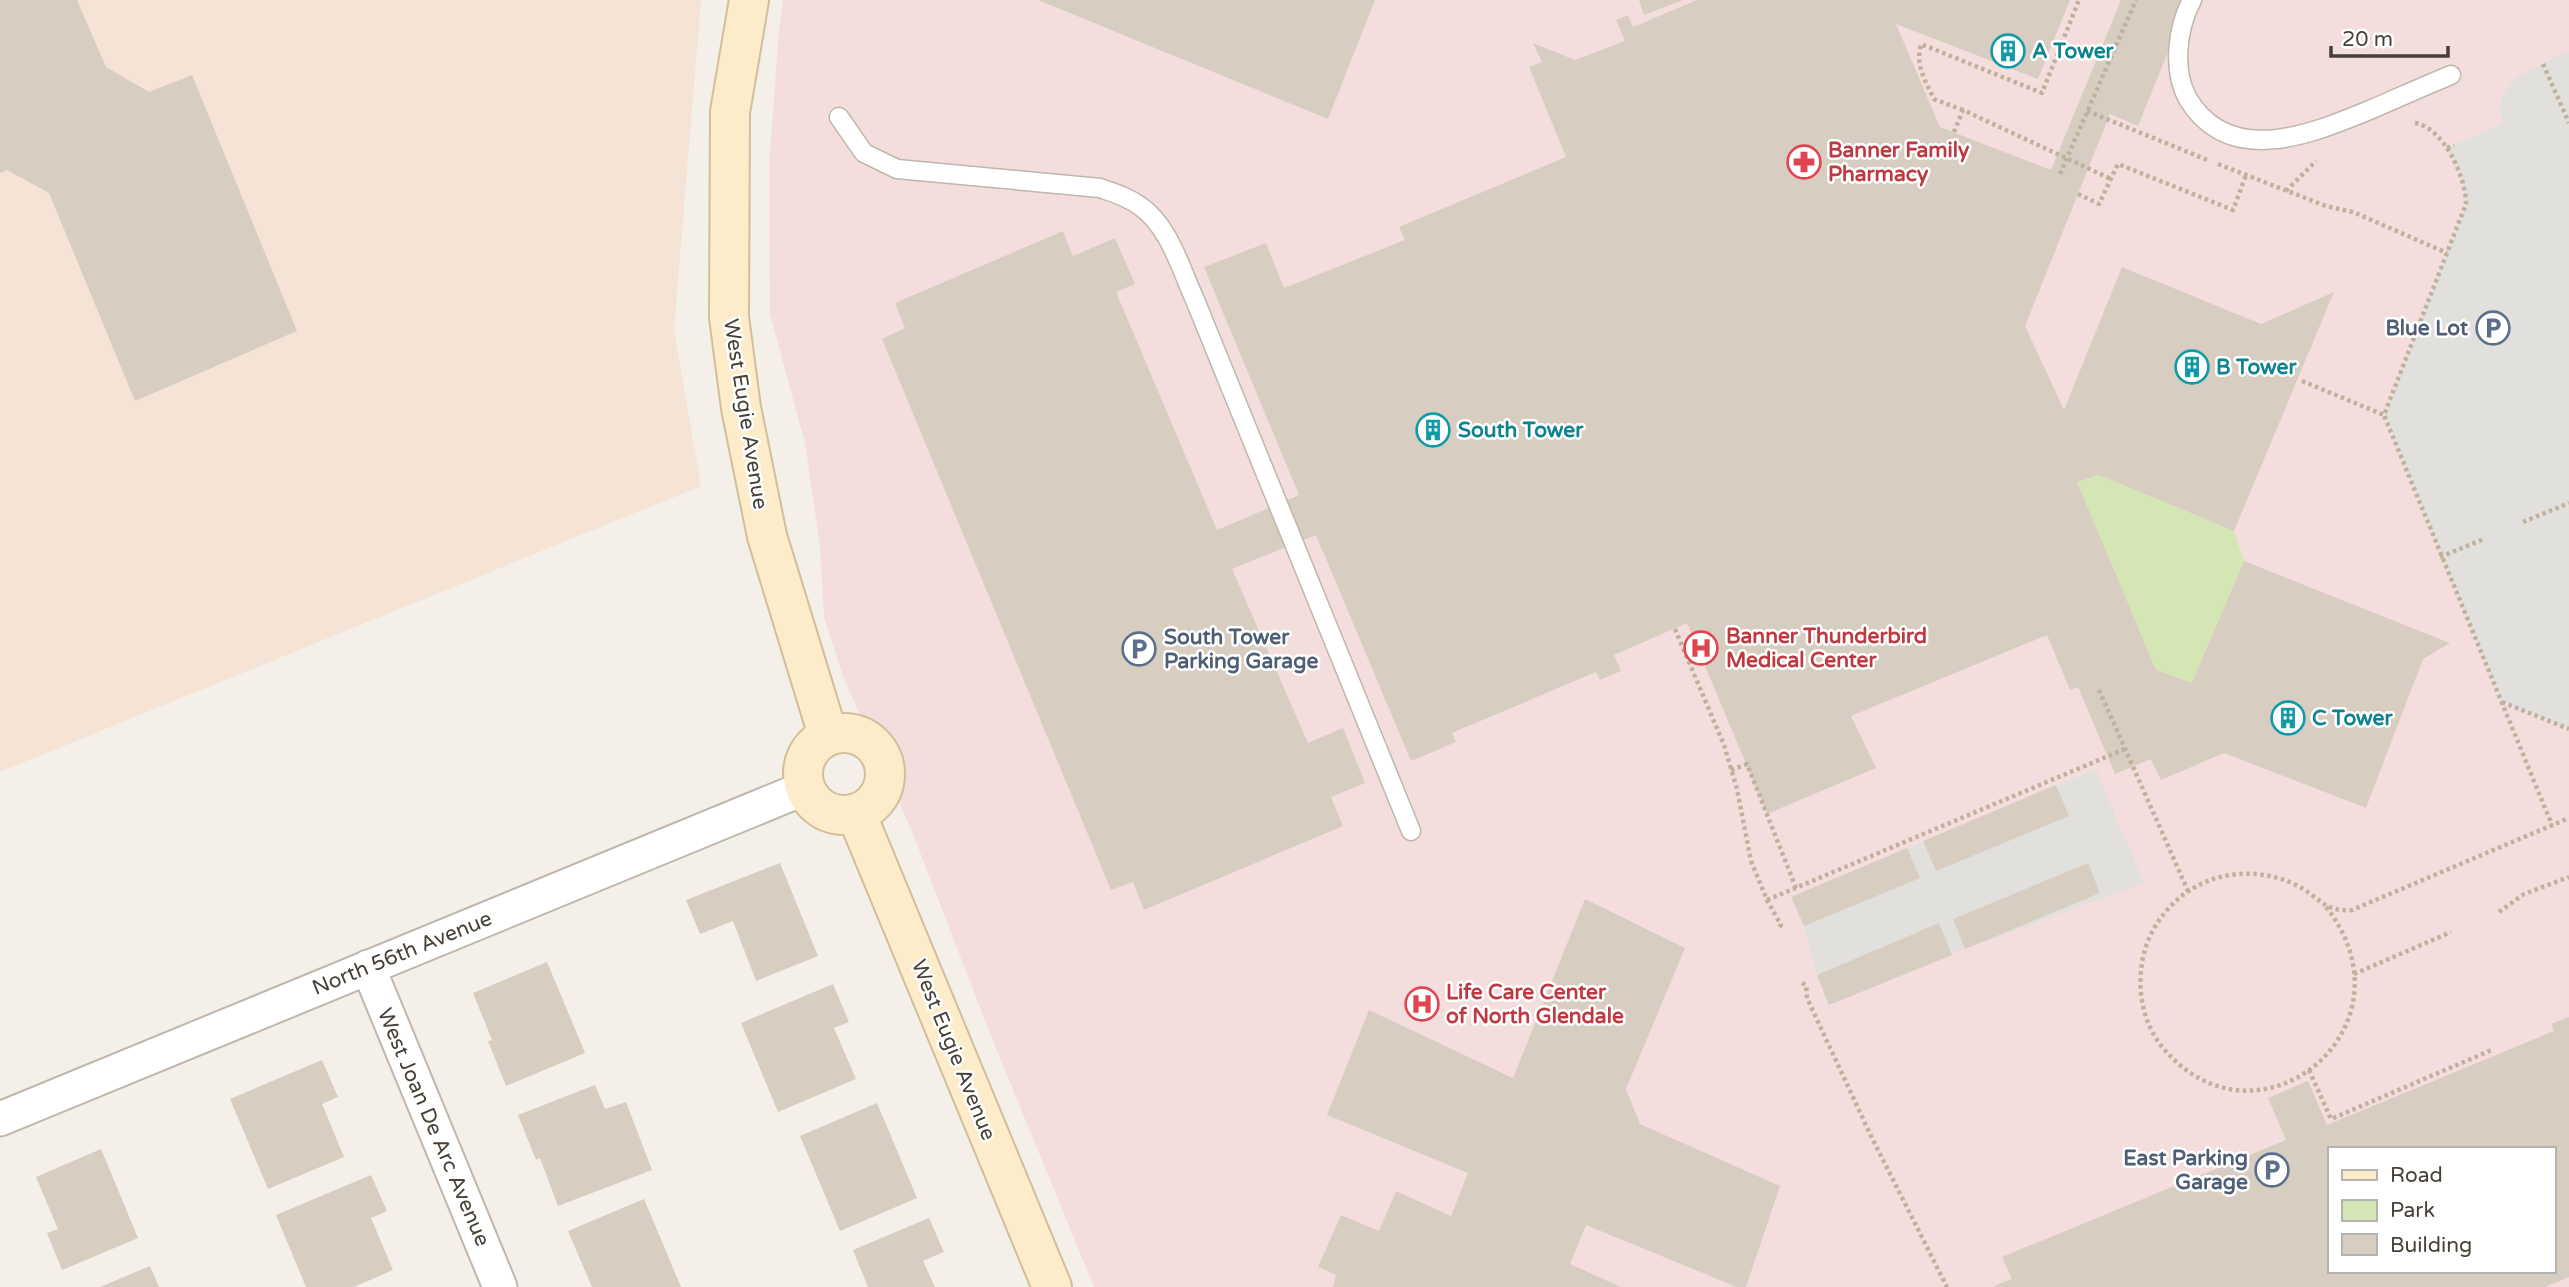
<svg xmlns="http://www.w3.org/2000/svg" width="2569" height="1287" font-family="'Varela Round',sans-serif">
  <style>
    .commercial { fill: #f5e4d5 }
    .medical { fill: #f4dedd; fill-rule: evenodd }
    .green { fill: #d4e6b3 }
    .parking { fill: #e2e0dd }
    .building { fill: #d8cdc1; fill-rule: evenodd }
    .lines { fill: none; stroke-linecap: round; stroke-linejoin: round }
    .lane-casing { stroke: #bfb6ac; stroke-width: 21 }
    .street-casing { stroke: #bfb6ac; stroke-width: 37 }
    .secondary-casing { stroke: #d2be9a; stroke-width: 42 }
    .path { stroke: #c0b19d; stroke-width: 4.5; stroke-dasharray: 3.5 3.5; stroke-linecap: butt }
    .lane { stroke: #fff; stroke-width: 18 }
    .street { stroke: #fff; stroke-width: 33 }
    .secondary { stroke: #fdecca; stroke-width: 38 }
    .labels { text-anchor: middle; stroke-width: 5; stroke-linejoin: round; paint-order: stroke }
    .culture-label { font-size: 21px; font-weight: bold; fill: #0d838f; stroke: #fff; text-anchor: start }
    .health-label { font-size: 21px; font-weight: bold; fill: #be3a42; stroke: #fff; text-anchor: start }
    .service-label { font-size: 21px; font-weight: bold; fill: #4e5e75; stroke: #fff; text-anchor: end }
    .street-label { font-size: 21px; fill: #474037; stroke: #fff }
  </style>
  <rect width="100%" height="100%" fill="#f4efe9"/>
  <path class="commercial" d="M0,0H701L674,330L701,486L0,772Z"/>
  <path class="medical" d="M783,0H2569V1287H1094L991,1036L911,829L844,679L824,617L820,547L805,443L770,314L769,166L779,30ZM2329,1149H2553V1271H2329Z"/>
  <path class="green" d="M2099,475L2234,531L2244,561L2192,683L2156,670L2077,482Z"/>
  <path class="parking" d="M2569,50V729L2501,702L2384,415L2466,204L2463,185L2447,148L2503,123L2500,111L2501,99L2507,88L2518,77Z
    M2096,769L2144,883L1965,949L1829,1005L1817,975L1804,926L1791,897Z"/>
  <path class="building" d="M0,0H77L106,67L149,92L192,75L297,331L135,401L49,193L7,170L0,173Z
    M1038,0H1375L1328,119Z
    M1639,0H1683L1644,15Z
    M1697,0H2070L2038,79L1896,24L1940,127L2051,170L2121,0H2189L2138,126L2110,114L2025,326L2064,410L2122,267L2261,324L2334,292L2234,531L2099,475L2077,482L2156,670L2192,683L2244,561L2450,643L2423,659L2366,808L2224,753L2161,780L2151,759L2115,774L2078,687L2070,690L2047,635L1851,716L1876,768L1767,814L1687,623L1614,655L1621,671L1600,680L1596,672L1452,733L1456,742L1411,761L1316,535L1232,569L1308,743L1343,728L1365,783L1331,797L1343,826L1144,910L1133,882L1111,890L882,339L905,328L895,303L1063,231L1073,256L1115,238L1135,284L1116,292L1217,530L1299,495L1204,267L1266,243L1284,288L1405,240L1399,227L1566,157L1529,67L1542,62L1533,43L1575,60L1625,41L1616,20L1628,15L1633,27Z
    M2056,785L2069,816L1936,871L1923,841Z
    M1907,848L1920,878L1804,926L1791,897Z
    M780,863L818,956L756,981L733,921L700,934L686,900Z
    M2088,863L2100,893L1965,949L1953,919Z
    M1585,899L1685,948L1626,1089L1640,1124L1780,1186L1746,1287H1737L1586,1225L1570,1264L1621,1287H1333L1336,1275L1318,1267L1341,1215L1379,1231L1396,1191L1451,1216L1468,1173L1327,1115L1369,1010L1513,1078Z
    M1939,923L1952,955L1829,1005L1817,975Z
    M547,962L585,1053L506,1086L488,1041L492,1040L473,993Z
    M833,984L849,1022L834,1028L856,1079L778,1112L741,1023Z
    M2569,1017V1277L2545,1287H1992L2012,1279L2002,1257L2286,1140L2268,1098L2308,1081L2327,1125L2554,1031L2551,1024ZM2329,1149H2553V1271H2329Z
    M322,1060L338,1097L322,1104L344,1157L268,1189L230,1099Z
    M595,1085L605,1109L626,1102L652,1170L558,1206L540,1158L536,1160L518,1115Z
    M877,1103L917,1198L840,1231L800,1136Z
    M101,1149L138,1238L62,1270L47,1233L58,1229L36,1177Z
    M371,1175L387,1211L371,1218L393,1270L354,1287H306L276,1215Z
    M644,1199L681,1287H592L568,1231Z
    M929,1218L944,1252L923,1261L935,1287H868L853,1250Z
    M150,1266L159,1287H100Z"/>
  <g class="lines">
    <defs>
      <path id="lane" d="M2192,0C2177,28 2172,71 2188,99C2230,169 2314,133 2372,109C2398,98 2424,86 2451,75
        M839,117L864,153L897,169L1100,188C1114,193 1128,197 1140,206C1169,226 1181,269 1195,300L1411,831"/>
      <path id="street" d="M368,967L500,1287
        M0,1119L805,788"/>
      <path id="secondary" d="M749,0L730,112L729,317L741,408L767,536L828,735
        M803 774a41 41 0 1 1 82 0a41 41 0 1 1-82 0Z
        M856,813L1052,1287"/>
    </defs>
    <use href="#lane" class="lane-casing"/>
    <use href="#street" class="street-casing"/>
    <use href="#secondary" class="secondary-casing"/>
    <path class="path" d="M2543,64L2569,123
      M1963,110L1934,99C1925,80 1915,65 1921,44L2042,93L2079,0
      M2087,111L2210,161
      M2415,123C2444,128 2466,177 2466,204L2384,415L2552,825
      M1954,132L1963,110L2111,179
      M2447,148L2454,145
      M2218,164L2326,206L2353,212L2447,253
      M2060,174L2136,0
      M2286,191L2316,161
      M2078,194L2099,204L2118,164L2233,210L2246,175
      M2302,381L2384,415
      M2523,522L2569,503
      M2440,557L2484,539
      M1675,629L1724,745L1737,789L1751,861L1767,900L1781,925L1778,928
      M2099,690L2188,891
      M2502,702L2569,729
      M1731,770L1747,764L1796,888
      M1767,900L2125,749
      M2326,907C2421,1027 2258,1161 2163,1048C2141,1021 2136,985 2144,953C2154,915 2186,884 2224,876C2248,871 2274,874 2296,885C2320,897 2323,912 2352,910L2569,818
      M2499,912L2524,894L2569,877
      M2354,974L2451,932
      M1802,983L1806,985L1807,998L1871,1136L1947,1287
      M2309,1070L2331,1119L2494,1049"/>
    <use href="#lane" class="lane"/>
    <use href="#street" class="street"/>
    <use href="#secondary" class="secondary"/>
  </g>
  <defs>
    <symbol id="building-ring" viewBox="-11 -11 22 22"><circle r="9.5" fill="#fff" stroke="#0f9aa8" stroke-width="1.5"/><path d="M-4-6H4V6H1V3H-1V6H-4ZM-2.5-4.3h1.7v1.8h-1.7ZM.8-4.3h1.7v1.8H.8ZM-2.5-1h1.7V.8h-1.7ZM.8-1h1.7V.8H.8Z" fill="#0f9aa8"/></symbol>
    <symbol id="pharmacy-ring" viewBox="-11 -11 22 22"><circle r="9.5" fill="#fff" stroke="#e0444e" stroke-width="1.5"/><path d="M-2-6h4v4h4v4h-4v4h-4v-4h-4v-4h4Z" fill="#e0444e"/></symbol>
    <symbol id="parking-ring" viewBox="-11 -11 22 22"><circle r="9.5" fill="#fff" stroke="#5c6f8a" stroke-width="1.5"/><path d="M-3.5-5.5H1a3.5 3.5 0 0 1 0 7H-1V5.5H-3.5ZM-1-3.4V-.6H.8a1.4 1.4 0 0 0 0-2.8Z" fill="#5c6f8a"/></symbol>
    <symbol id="hospital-ring" viewBox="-11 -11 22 22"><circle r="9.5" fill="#fff" stroke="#e0444e" stroke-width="1.5"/><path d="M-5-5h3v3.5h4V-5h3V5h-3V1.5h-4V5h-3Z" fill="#e0444e"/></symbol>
  </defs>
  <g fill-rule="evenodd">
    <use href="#building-ring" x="1989" y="32" width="38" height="38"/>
    <use href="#pharmacy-ring" x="1785" y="143" width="38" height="38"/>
    <use href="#parking-ring" x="2474" y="309" width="38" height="38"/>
    <use href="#building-ring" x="2173" y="348" width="38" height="38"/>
    <use href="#building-ring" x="1414" y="411" width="38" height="38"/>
    <use href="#hospital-ring" x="1682" y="629" width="38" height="38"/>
    <use href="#parking-ring" x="1120" y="630" width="38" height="38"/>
    <use href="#building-ring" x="2269" y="699" width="38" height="38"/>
    <use href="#hospital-ring" x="1403" y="985" width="38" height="38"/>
    <use href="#parking-ring" x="2253" y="1151" width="38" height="38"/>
  </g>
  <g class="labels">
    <g class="culture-label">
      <text x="2032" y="58">A Tower</text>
      <text x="2216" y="374">B Tower</text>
      <text x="1458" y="437">South Tower</text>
      <text x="2312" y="725">C Tower</text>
    </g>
    <g class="health-label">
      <text x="1828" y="157">Banner Family<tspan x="1828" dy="24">Pharmacy</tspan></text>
      <text x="1726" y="643">Banner Thunderbird<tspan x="1726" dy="24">Medical Center</tspan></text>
      <text x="1446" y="999">Life Care Center<tspan x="1446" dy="24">of North Glendale</tspan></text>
    </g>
    <g class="service-label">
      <text x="2468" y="335">Blue Lot</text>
      <text x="1164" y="644" text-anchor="start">South Tower<tspan x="1164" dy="24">Parking Garage</tspan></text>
      <text x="2248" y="1165">East Parking<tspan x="2248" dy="24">Garage</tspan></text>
    </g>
    <g class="street-label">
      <text transform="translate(746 414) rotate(81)" y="7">West Eugie Avenue</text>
      <text transform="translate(402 953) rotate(-22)" y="7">North 56th Avenue</text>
      <text transform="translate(954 1050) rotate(68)" y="7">West Eugie Avenue</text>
      <text transform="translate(434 1127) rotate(67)" y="7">West Joan De Arc Avenue</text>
    </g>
  </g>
  <rect x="2328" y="1147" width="228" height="126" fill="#ffffff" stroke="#b5b3af" stroke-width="2"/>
  <rect x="2342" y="1170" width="35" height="10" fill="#fdecca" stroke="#b5b3af" stroke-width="2"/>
  <text x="2390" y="1182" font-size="21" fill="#474037">Road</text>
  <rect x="2342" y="1200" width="35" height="21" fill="#d4e6b3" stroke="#b5b3af" stroke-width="2"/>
  <text x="2390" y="1217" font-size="21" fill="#474037">Park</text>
  <rect x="2342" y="1234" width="35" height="21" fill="#d8cdc1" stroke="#b5b3af" stroke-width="2"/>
  <text x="2390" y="1252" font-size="21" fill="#474037">Building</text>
  <path d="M2331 46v10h117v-10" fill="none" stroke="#474037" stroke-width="3.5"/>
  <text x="2342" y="46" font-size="21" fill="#474037" stroke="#ffffff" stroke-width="5" paint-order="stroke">20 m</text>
</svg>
